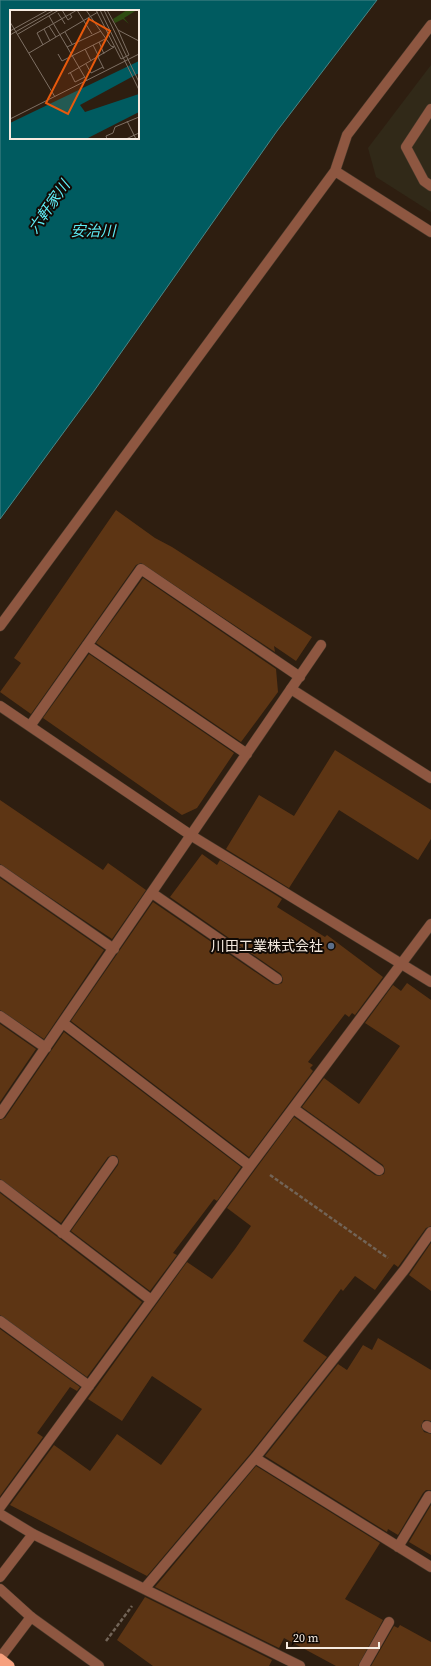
<svg xmlns="http://www.w3.org/2000/svg" width="431" height="1666" font-family="'Source Serif 4','Noto Sans JP',serif">
  <style>
    .industrial { fill: #312918 }
    .water { fill: #005b60; stroke: #4a8687; fill-rule: evenodd }
    .building { fill: #5d3514 }
    .lines { fill: none; stroke-linecap: round; stroke-linejoin: round }
    .service-casing { stroke: #4a3b2d; stroke-width: 11 }
    .minor-casing { stroke: #4a3b2d; stroke-width: 11 }
    .tertiary-casing { stroke: #4a3b2d; stroke-width: 11 }
    .trunk-casing { stroke: #4a3b2d; stroke-width: 12 }
    .path { stroke: #726457; stroke-width: 2.5; stroke-dasharray: 4 2; stroke-linecap: butt }
    .service { stroke: #8e5741; stroke-width: 10 }
    .minor { stroke: #8e5741; stroke-width: 10 }
    .tertiary { stroke: #8e5741; stroke-width: 10 }
    .trunk { stroke: #f6a07e; stroke-width: 11 }
    .service-dot { fill: #5c6f8a; stroke: #110a05; stroke-width: 1.5 }
    .labels { text-anchor: middle; stroke-width: 4; stroke-linejoin: round; paint-order: stroke }
    .poi-label { font-size: 14px; fill: #f6ebe1; stroke: #110a05; text-anchor: end }
    .water-label { font-size: 15px; font-style: italic; fill: #5fedf6; stroke: #110a05 }
    .inset-road { fill: none; stroke: #7e7064; stroke-width: 1 }
    .view { fill: #e8590c; fill-opacity: 0.15; stroke: #e8590c; stroke-width: 2 }
    .inset-edge { fill: none; stroke: #f6ebe1; stroke-width: 2 }
  </style>
  <rect width="100%" height="100%" fill="#2e1e10"/>
  <path class="industrial" d="M431,65V212L376,177L368,148Z"/>
  <path class="water" d="M0,0H377L277,131L94,391L0,519ZM11,11H138V138H11Z"/>
  <path class="building" d="M116,510L155,538L172,547L312,637L296,661L274,646L275,652L141,563L136,565L31,714L0,692L21,663L14,658Z
    M143,578L276,669L278,692L241,742L96,643Z
    M89,654L234,753L197,808L182,815L43,718Z
    M335,750L431,810V839L418,860L339,810L289,888L226,849L259,795L294,816Z
    M0,800L103,870L108,863L146,890L112,939L0,864Z
    M202,854L217,865L220,860L282,899L277,907L325,937L327,935L383,977L355,1015L352,1013L349,1017L345,1014L308,1062L313,1065L310,1068L313,1071L249,1157L71,1021L153,902L273,984L277,985L282,983L283,979L281,974L170,897Z
    M0,878L104,950L44,1039L0,1010Z
    M407,983L431,1000V1226L426,1228L398,1267L394,1264L375,1290L355,1276L343,1291L341,1289L303,1341L327,1357L250,1454L147,1576L10,1505L54,1445L90,1471L117,1434L161,1465L202,1409L152,1376L122,1421L88,1399L187,1262L212,1279L235,1249L251,1226L227,1208L294,1117L375,1175L379,1176L384,1174L385,1170L383,1165L302,1107L324,1078L359,1104L400,1046L365,1023L393,985L401,991Z
    M0,1024L36,1049L0,1102Z
    M64,1032L241,1167L217,1201L214,1199L173,1253L177,1255L150,1291L71,1231L118,1165L119,1161L117,1156L113,1155L108,1157L61,1223L0,1179V1120L5,1118Z
    M0,1193L142,1302L87,1377L0,1315Z
    M431,1243V1291L409,1275Z
    M0,1329L80,1387L77,1391L70,1387L37,1433L43,1437L0,1496Z
    M378,1338L431,1370V1421L424,1420L421,1426L424,1432L431,1434V1490H426L423,1493L398,1535L388,1529L387,1532L265,1456L338,1364L347,1370L363,1345L372,1350Z
    M256,1466L380,1543L345,1599L383,1620L358,1666H336L284,1638L279,1648L155,1587Z
    M431,1505V1555L409,1542Z
    M145,1597L272,1660L269,1666H153L117,1640Z
    M400,1625L431,1642V1666H371L394,1626L398,1628Z"/>
  <g class="lines">
    <defs>
      <path id="service" d="M431,109L406,147L424,181L431,186
        M291,689L431,778"/>
      <path id="minor" d="M87,645L247,754
        M0,706L192,836L431,982
        M30,726L141,569L300,677
        M0,870L114,949
        M152,893L277,979
        M0,1016L46,1048
        M63,1023L250,1166
        M294,1109L379,1170
        M0,1114L321,645
        M0,1185L151,1300
        M62,1233L113,1161
        M0,1321L89,1386
        M427,1426L431,1428
        M255,1458L431,1567
        M0,1507L250,1166L431,924
        M0,1514L33,1534L300,1666
        M398,1547L429,1496
        M0,1577L33,1534
        M145,1588L255,1458L405,1269L431,1232
        M0,1589L31,1617
        M364,1666L389,1622"/>
      <path id="tertiary" d="M335,171L431,232
        M0,626L335,171L347,135L431,25
        M0,1658L31,1617L99,1666"/>
      <path id="trunk" d="M0,1659L9,1666"/>
    </defs>
    <use href="#service" class="service-casing"/>
    <use href="#minor" class="minor-casing"/>
    <use href="#tertiary" class="tertiary-casing"/>
    <use href="#trunk" class="trunk-casing"/>
    <path class="path" d="M270,1175L388,1258
      M106,1641L132,1606"/>
    <use href="#service" class="service"/>
    <use href="#minor" class="minor"/>
    <use href="#tertiary" class="tertiary"/>
    <use href="#trunk" class="trunk"/>
  </g>
  <circle class="service-dot" cx="331" cy="946" r="4"/>
  <g class="labels">
    <g class="poi-label">
      <text x="323" y="951">川田工業株式会社</text>
    </g>
    <g class="water-label">
      <text transform="translate(49 207) rotate(-55)" y="5">六軒家川</text>
      <text x="93" y="236">安治川</text>
    </g>
  </g>
  <g transform="translate(10 10)">
    <rect width="129" height="129" fill="#2e1e10"/>
    <path d="M117,0H127L114,8L119,14L113,9L105,13L103,9Z" fill="#2f4c12"/>
    <path d="M129,51V63L70,95L75,102L129,84V102L76,129H0V113Z" fill="#005b60"/>
    <path class="inset-road" d="M52,0L58,10L62,7L60,4M67,0L82,24M76,0L101,36L104,37M86,0L111,49L119,45L108,20M90,0L129,80M94,0L129,72M97,0L108,20L129,31M48,3L55,14M39,6L77,71M0,12L45,87M39,16L46,27M34,19L40,31M0,21L38,0M55,22L62,34M8,24L49,0M0,25L44,0M89,32L94,44M33,35L27,23L67,0M83,35L89,47M57,37L91,21M75,39L81,51M19,43L88,2M48,44L52,51L97,28M88,47L94,59M76,54L81,63L93,57M60,62L65,72L75,67M58,64L104,37M0,109L129,44M117,111L126,129M97,129L96,126L103,123L105,117L129,107M116,129L129,123"/>
    <path class="view" d="M79,9L100,21L58,104L36,93Z"/>
    <rect width="129" height="129" class="inset-edge"/>
  </g>
  <path d="M287 1642v6h92v-6" fill="none" stroke="#f6ebe1" stroke-width="2"/>
  <text x="293" y="1642" font-size="12" fill="#f6ebe1" stroke="#110a05" stroke-width="3" paint-order="stroke">20 m</text>
</svg>
